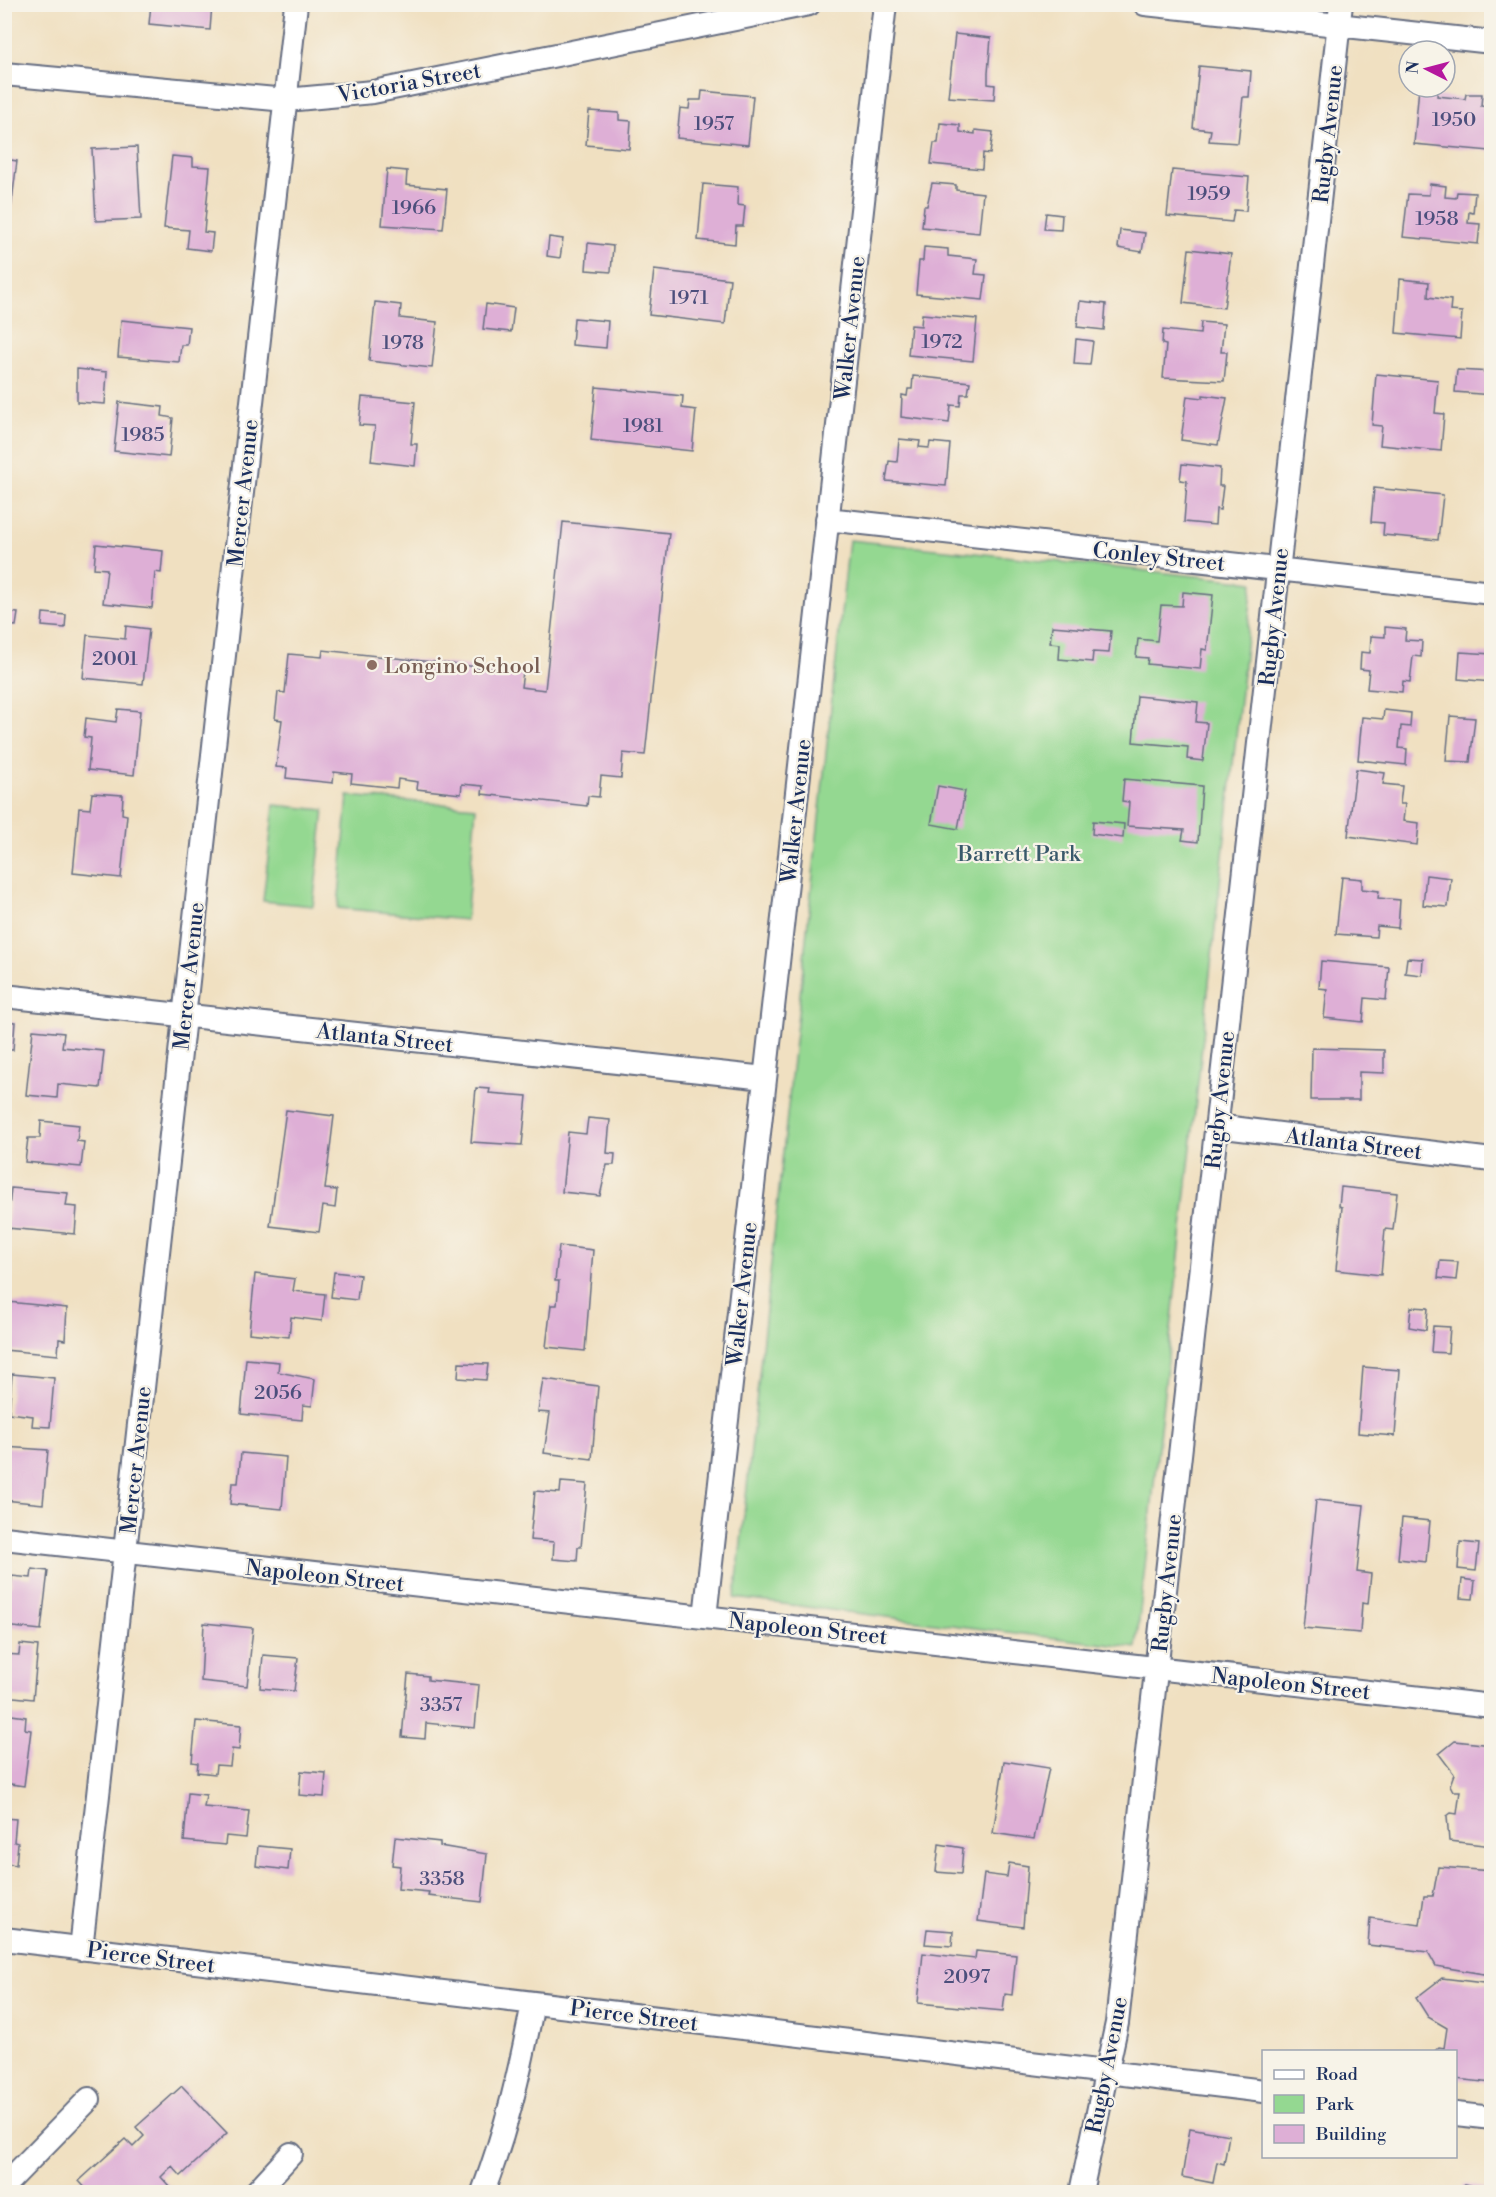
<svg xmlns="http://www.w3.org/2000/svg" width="1496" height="2197" font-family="'Libre Bodoni',serif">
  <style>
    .green { fill: #94d891; stroke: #588478; stroke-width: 1.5 }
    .building { fill: #deafd6 }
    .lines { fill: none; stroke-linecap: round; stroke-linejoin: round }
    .minor-casing { stroke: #666d81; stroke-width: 26 }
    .minor { stroke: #fff; stroke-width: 22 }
    .education-dot { fill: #8d6e63; stroke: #f7f3e8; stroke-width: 2 }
    .labels { text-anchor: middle; stroke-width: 4.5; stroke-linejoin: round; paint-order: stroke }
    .number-label { font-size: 20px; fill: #4c4f7c }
    .street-label { font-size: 22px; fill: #1b2f5e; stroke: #f7f3e8 }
    .education-label { font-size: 22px; fill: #785e54; stroke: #f7f3e8; text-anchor: start }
    .park-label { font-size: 22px; fill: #39596b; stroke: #f7f3e8 }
  </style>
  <rect width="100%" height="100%" fill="#f7f3e8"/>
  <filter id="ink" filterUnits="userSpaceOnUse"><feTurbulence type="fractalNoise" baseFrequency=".0167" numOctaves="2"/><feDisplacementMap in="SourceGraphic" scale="12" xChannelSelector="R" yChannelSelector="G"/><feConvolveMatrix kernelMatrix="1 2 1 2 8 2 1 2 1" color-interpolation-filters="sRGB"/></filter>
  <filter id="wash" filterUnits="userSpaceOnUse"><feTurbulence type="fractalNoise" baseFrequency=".008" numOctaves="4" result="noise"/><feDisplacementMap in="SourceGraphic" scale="24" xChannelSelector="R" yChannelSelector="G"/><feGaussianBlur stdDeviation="1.35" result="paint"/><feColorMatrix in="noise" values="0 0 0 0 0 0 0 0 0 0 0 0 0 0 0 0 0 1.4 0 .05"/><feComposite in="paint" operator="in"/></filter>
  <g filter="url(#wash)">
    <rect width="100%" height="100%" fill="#f0e0c1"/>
    <path class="green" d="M849,540L1253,582L1136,1648L735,1598Z
      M348,796L476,807L466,920L338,908Z
      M274,805L324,810L313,906L263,901Z"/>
    <g id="blocks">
      <path class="building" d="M151,4H212L210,30L149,24Z
        M955,34L991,38L988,73V84L995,85L994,100L948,97Z
        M1199,66L1251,71L1249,97H1243L1238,143L1209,141L1211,130L1193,128Z
        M1419,87H1438L1437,96L1465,99L1466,94H1482L1481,106L1492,107L1490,151L1414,144Z
        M702,91L753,96L748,145L677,138L680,108L689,109L690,100H701Z
        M589,111L619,113V120L631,121L629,149L586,145Z
        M940,123L960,125V132L975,134V130L993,132L990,154L983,153L982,169L931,164L934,143H938Z
        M137,147L141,219L96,221L92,149Z
        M172,156L193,158V166L210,167L204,232L213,233L211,251L187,248L189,230L164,228Z
        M4,159L17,161L11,209L4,208Z
        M387,169L407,171L406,185L447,189L443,229L382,225Z
        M1172,170L1249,177L1246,211L1234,210L1232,222L1167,216Z
        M932,183L956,185V190L983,193L979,233L922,227L924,206H927Z
        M703,184L738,187L737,205L745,206L743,226H736L735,244L698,240Z
        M1430,184L1446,186L1445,197L1456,198L1457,192L1475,193L1473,213L1469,212L1468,223L1480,224L1478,244L1403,237L1408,194L1429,195Z
        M1046,213L1062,215L1061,230L1044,229Z
        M1120,230L1145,233L1142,252L1118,248Z
        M549,237L563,239L560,258L547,256Z
        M588,243L613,246L611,272L586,270Z
        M924,247L948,249V256L977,259L975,274L986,275L983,300L916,294L919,261H923Z
        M1189,249L1231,254L1224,308L1183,303Z
        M654,270L730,279L725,324L649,315Z
        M1400,279L1429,282L1428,297L1451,300L1450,311L1462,312L1460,339L1396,333Z
        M1080,301L1106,304L1104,330L1077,327Z
        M375,302L401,305L400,318L437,322L432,368L369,361Z
        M486,304L514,308L511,332L483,329Z
        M922,314L977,319L973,361L908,355L911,325L921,326Z
        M574,318L608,321L606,348L572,345Z
        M121,320L189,327L187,345H181L179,362L118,357Z
        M1201,322L1224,324L1221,352H1227L1224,381L1163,378L1166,345L1162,344L1163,330L1200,334Z
        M1076,339L1093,341L1090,365L1074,364Z
        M77,369L107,372L105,404L77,402Z
        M1457,370L1492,372V395L1455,392Z
        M1376,374L1438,380L1435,413L1444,414L1441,451L1380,445L1382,426L1372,425Z
        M913,376L970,382L968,394H961L960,406L951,405L949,423L901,417L902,395L907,396L908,389H912Z
        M596,387L683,396L682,408L696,410L692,451L591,440Z
        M1203,395L1227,398L1218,445L1181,440L1187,396L1203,398Z
        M362,397L415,402L411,444H417L415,466L371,461L375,426L359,425Z
        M119,402L163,407L162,416L173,418L169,457L114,451Z
        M899,439L920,441L919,447L929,448L930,442L950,444L946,486L886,481L889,461L897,462Z
        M1182,464L1220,468L1219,486H1223L1220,510L1216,509L1215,525L1184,522L1187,481L1180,480Z
        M1374,488L1443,495L1438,540L1383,535L1384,523L1371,522Z
        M563,522L669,533L645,755L623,753L621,778L601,776L599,797L588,796L587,806L482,794L483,786L462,784L461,794L417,789L418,782L398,779L397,788L351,783L352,774L334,772L333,783L286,778L287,768L276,767L282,720L275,719L278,692L285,693L289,654L322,657L323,650L523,672L521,687L545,690Z
        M96,544L163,551L161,573L155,572L152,608L103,603L107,569L94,568Z
        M1183,592L1213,595L1207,650L1202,649L1200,669L1147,664L1148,658L1136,657L1138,639L1157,641L1161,605L1182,606Z
        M4,612L18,613L16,626L4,625Z
        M43,613L66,615L65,628L42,626Z
        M126,626L149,629L143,684L83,678L87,635L125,639Z
        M1052,626L1111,631L1109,653L1093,652L1092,662L1059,659L1060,644L1050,643Z
        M1385,627L1406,629L1405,640L1422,641L1421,657L1413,656L1410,682L1403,681L1402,692L1367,689L1369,670L1360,669L1361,652L1370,653L1371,636L1385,637Z
        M1460,652L1492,654V682L1458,679Z
        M1137,696L1198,702L1196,722L1207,723L1203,761L1187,759L1188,747L1133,742Z
        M118,709L140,711L134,775L88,770L91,738L84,737L86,718L116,722Z
        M1384,710L1411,713L1410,727L1401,726L1399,748L1407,749L1406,765L1358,760L1362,717L1383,719Z
        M1450,716L1475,718L1470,762L1446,761Z
        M1356,769L1385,773L1383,784L1402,786L1400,804H1405L1403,821L1419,823L1417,845L1348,836Z
        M1124,779L1202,786L1198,842L1182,840L1184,830L1127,826L1129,802L1122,801Z
        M938,786L965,791L958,829L931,824Z
        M92,793L123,795L122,814L127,815L121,878L73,873L79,808L90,809Z
        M1093,821L1124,824L1123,838L1092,834Z
        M1426,875L1451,878L1448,907L1423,905Z
        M1342,877L1362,879V889L1379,891L1378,898L1400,900L1398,928L1377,926L1376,937L1336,934Z
        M1407,958L1423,959L1422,975L1405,973Z
        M1321,961L1389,967L1386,1000L1365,998L1363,1022L1324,1018L1327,989L1319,988Z
        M4,1021L15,1022L13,1050H4Z
        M33,1030L64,1033L62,1047L104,1051L100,1088L58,1084L57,1098L26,1095Z
        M1312,1048L1384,1050V1073L1359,1072V1100H1311Z
        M476,1088L490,1089L489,1093L527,1096L522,1145L471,1142Z
        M286,1110L334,1116L325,1189L337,1190L335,1208L323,1206L319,1232L270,1226Z
        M588,1118L610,1120L607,1153L615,1154L614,1165H607L600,1196L562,1192L568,1132L586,1134Z
        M41,1121L79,1125L77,1141L84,1142L81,1167L25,1162L28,1138H40Z
        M1341,1187L1397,1193L1393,1230L1385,1229L1381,1275L1336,1270L1342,1207L1339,1206Z
        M11,1188L68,1193L66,1206L77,1207L75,1234L7,1228Z
        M559,1246L593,1250L585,1351L546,1347L551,1305H557L559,1281H555Z
        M1440,1261L1458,1262L1456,1280L1438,1278Z
        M334,1272L360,1275L357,1300L331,1297Z
        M255,1274L295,1279L293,1291L325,1294L322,1321L291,1317L289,1337L249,1333Z
        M8,1302L67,1308L65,1340L59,1339L58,1355L4,1350Z
        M1411,1307L1428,1308L1426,1330L1409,1327Z
        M1433,1326L1450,1327L1448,1353L1431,1352Z
        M246,1359L279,1362L278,1372L315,1379L312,1406L303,1405L302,1420L241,1414Z
        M459,1363L488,1364L486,1380L458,1378Z
        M1363,1367L1400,1370L1395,1436L1358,1433Z
        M12,1374L54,1378L50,1427L32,1426L33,1416L9,1413Z
        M543,1379L598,1386L592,1459L544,1453L550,1413L538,1412Z
        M4,1447L48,1450L43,1504L4,1500Z
        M241,1453L286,1457L282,1509L230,1504L232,1483H238Z
        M561,1482L587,1484L581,1547H578L577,1561L553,1559L554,1542L530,1540L535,1491L560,1493Z
        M1316,1500L1364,1505L1357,1572L1371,1574L1368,1604L1362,1603L1360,1633L1303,1628Z
        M1402,1518L1430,1521L1426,1562L1398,1559Z
        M1460,1542L1479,1544L1476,1571L1458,1569Z
        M32,1569L48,1571L41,1630L4,1626L8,1586H11L12,1576L31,1578Z
        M1462,1579L1475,1581L1473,1599L1460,1598Z
        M204,1623L253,1628L247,1686L201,1681Z
        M20,1644L38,1646L33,1699L4,1696V1654L19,1655Z
        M263,1655L298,1658L294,1691L260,1688Z
        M408,1674L428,1676V1680L479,1685L475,1728L426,1723L425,1739L402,1737Z
        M4,1714L26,1717L25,1729L31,1730L24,1786L4,1783Z
        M196,1721L241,1725L239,1750L232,1749L230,1766L216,1765L215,1774L197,1772L198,1763L192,1762Z
        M1455,1741L1492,1745V1846L1449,1841L1447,1816L1451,1813L1457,1814L1460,1791H1453L1450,1785L1454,1774L1439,1754Z
        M1004,1761L1049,1768L1034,1839L993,1833Z
        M301,1771L326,1773L324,1797L299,1795Z
        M188,1793L206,1795L204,1807L249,1811L246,1838L226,1836L225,1845L184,1841Z
        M4,1818L16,1819L14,1842L18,1843L16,1865L4,1863Z
        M395,1837L440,1842V1846L487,1854L482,1902L428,1896L429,1892L398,1889L400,1866L392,1865Z
        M939,1844L963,1848L961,1874L936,1872Z
        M258,1846L290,1849L288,1870L256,1866Z
        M1009,1863L1028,1866L1023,1927L978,1921L984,1874L1007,1877Z
        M1438,1867L1492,1871L1490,1975L1436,1966L1428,1952L1368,1945L1370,1918L1420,1925L1424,1896H1433Z
        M927,1929L953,1931L952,1946L925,1944Z
        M976,1951L1016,1955L1012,1995L1005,1994L1003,2011L918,2003L923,1953L975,1959Z
        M1442,1978L1492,1984V2083L1456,2079V2052H1434L1439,2047L1444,2048L1447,2028L1428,2017L1416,1998Z
        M182,2086L227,2133L181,2176L172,2166L161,2177L170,2187L164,2192H89L79,2181L125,2139L133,2147L144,2136L136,2127Z
        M1190,2128L1229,2135L1224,2164L1217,2162L1213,2183L1182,2177Z
        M1464,2184L1492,2190V2192H1462Z"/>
    </g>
  </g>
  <g filter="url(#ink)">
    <use href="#blocks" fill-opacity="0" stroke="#666d81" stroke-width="1.5"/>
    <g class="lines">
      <defs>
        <path id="minor" d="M1145,4L1492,42
          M4,74L286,100L373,92L809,4
          M827,519L1492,593
          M4,996L765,1078
          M1216,1126L1492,1160
          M4,1538L1492,1706
          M705,1617L885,4
          M4,1939L1264,2091
          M81,1949L296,4
          M1456,2114L1492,2118
          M4,2186L89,2099
          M256,2192L291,2154
          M483,2192C507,2128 520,2071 533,2003
          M1081,2192L1117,2023L1341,4"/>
      </defs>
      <use href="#minor" class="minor-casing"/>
      <use href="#minor" class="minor"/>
    </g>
  </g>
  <circle class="education-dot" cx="372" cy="665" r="6"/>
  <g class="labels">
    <g class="number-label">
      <text x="1454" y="126">1950</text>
      <text x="714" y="130">1957</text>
      <text x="1209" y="200">1959</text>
      <text x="414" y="214">1966</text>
      <text x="1437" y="225">1958</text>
      <text x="689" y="304">1971</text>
      <text x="942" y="348">1972</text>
      <text x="403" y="349">1978</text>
      <text x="643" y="432">1981</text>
      <text x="143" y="441">1985</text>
      <text x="115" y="665">2001</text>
      <text x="278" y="1399">2056</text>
      <text x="441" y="1711">3357</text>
      <text x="442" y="1885">3358</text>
      <text x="967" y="1983">2097</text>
    </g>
    <g class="street-label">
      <text transform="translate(409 82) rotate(-10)" y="8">Victoria Street</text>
      <text transform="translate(1327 134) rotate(-84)" y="8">Rugby Avenue</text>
      <text transform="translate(849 328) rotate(-84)" y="8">Walker Avenue</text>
      <text transform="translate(242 493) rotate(-84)" y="8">Mercer Avenue</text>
      <text transform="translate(1159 556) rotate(6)" y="8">Conley Street</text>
      <text transform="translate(1273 617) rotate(-84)" y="8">Rugby Avenue</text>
      <text transform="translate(795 811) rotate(-84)" y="8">Walker Avenue</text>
      <text transform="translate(188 976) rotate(-84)" y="8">Mercer Avenue</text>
      <text transform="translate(385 1037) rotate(6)" y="8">Atlanta Street</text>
      <text transform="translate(1219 1100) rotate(-84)" y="8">Rugby Avenue</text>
      <text transform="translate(1354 1143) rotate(7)" y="8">Atlanta Street</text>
      <text transform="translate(741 1294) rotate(-84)" y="8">Walker Avenue</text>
      <text transform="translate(135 1460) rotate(-84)" y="8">Mercer Avenue</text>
      <text transform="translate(325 1575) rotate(6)" y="8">Napoleon Street</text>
      <text transform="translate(1166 1583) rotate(-84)" y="8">Rugby Avenue</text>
      <text transform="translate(808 1628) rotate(6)" y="8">Napoleon Street</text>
      <text transform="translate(1291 1683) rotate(6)" y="8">Napoleon Street</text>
      <text transform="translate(151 1957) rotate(7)" y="8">Pierce Street</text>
      <text transform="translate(634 2015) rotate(7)" y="8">Pierce Street</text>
      <text transform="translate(1106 2065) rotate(-79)" y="8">Rugby Avenue</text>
    </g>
    <g class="education-label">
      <text x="384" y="673">Longino School</text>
    </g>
    <g class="park-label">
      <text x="1019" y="861">Barrett Park</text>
    </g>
  </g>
  <rect width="1496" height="2197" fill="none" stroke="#f7f3e8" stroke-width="24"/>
  <rect x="1262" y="2050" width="195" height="108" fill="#f7f3e8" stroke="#9fa5b1" stroke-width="1.5"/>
  <rect x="1274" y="2070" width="30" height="9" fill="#ffffff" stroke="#9fa5b1" stroke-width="1.5"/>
  <text x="1316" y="2080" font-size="18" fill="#1b2f5e">Road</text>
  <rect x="1274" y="2095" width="30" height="18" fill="#94d891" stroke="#9fa5b1" stroke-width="1.5"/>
  <text x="1316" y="2110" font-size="18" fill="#1b2f5e">Park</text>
  <rect x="1274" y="2125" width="30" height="18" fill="#deafd6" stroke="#9fa5b1" stroke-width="1.5"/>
  <text x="1316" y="2140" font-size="18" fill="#1b2f5e">Building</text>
  <g transform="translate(1427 69) rotate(276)"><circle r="28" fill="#f7f3e8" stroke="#9fa5b1" stroke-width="1.5"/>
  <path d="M0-4.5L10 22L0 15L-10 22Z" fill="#b5179e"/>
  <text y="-9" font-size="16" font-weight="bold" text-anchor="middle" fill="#1b2f5e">N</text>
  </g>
</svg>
